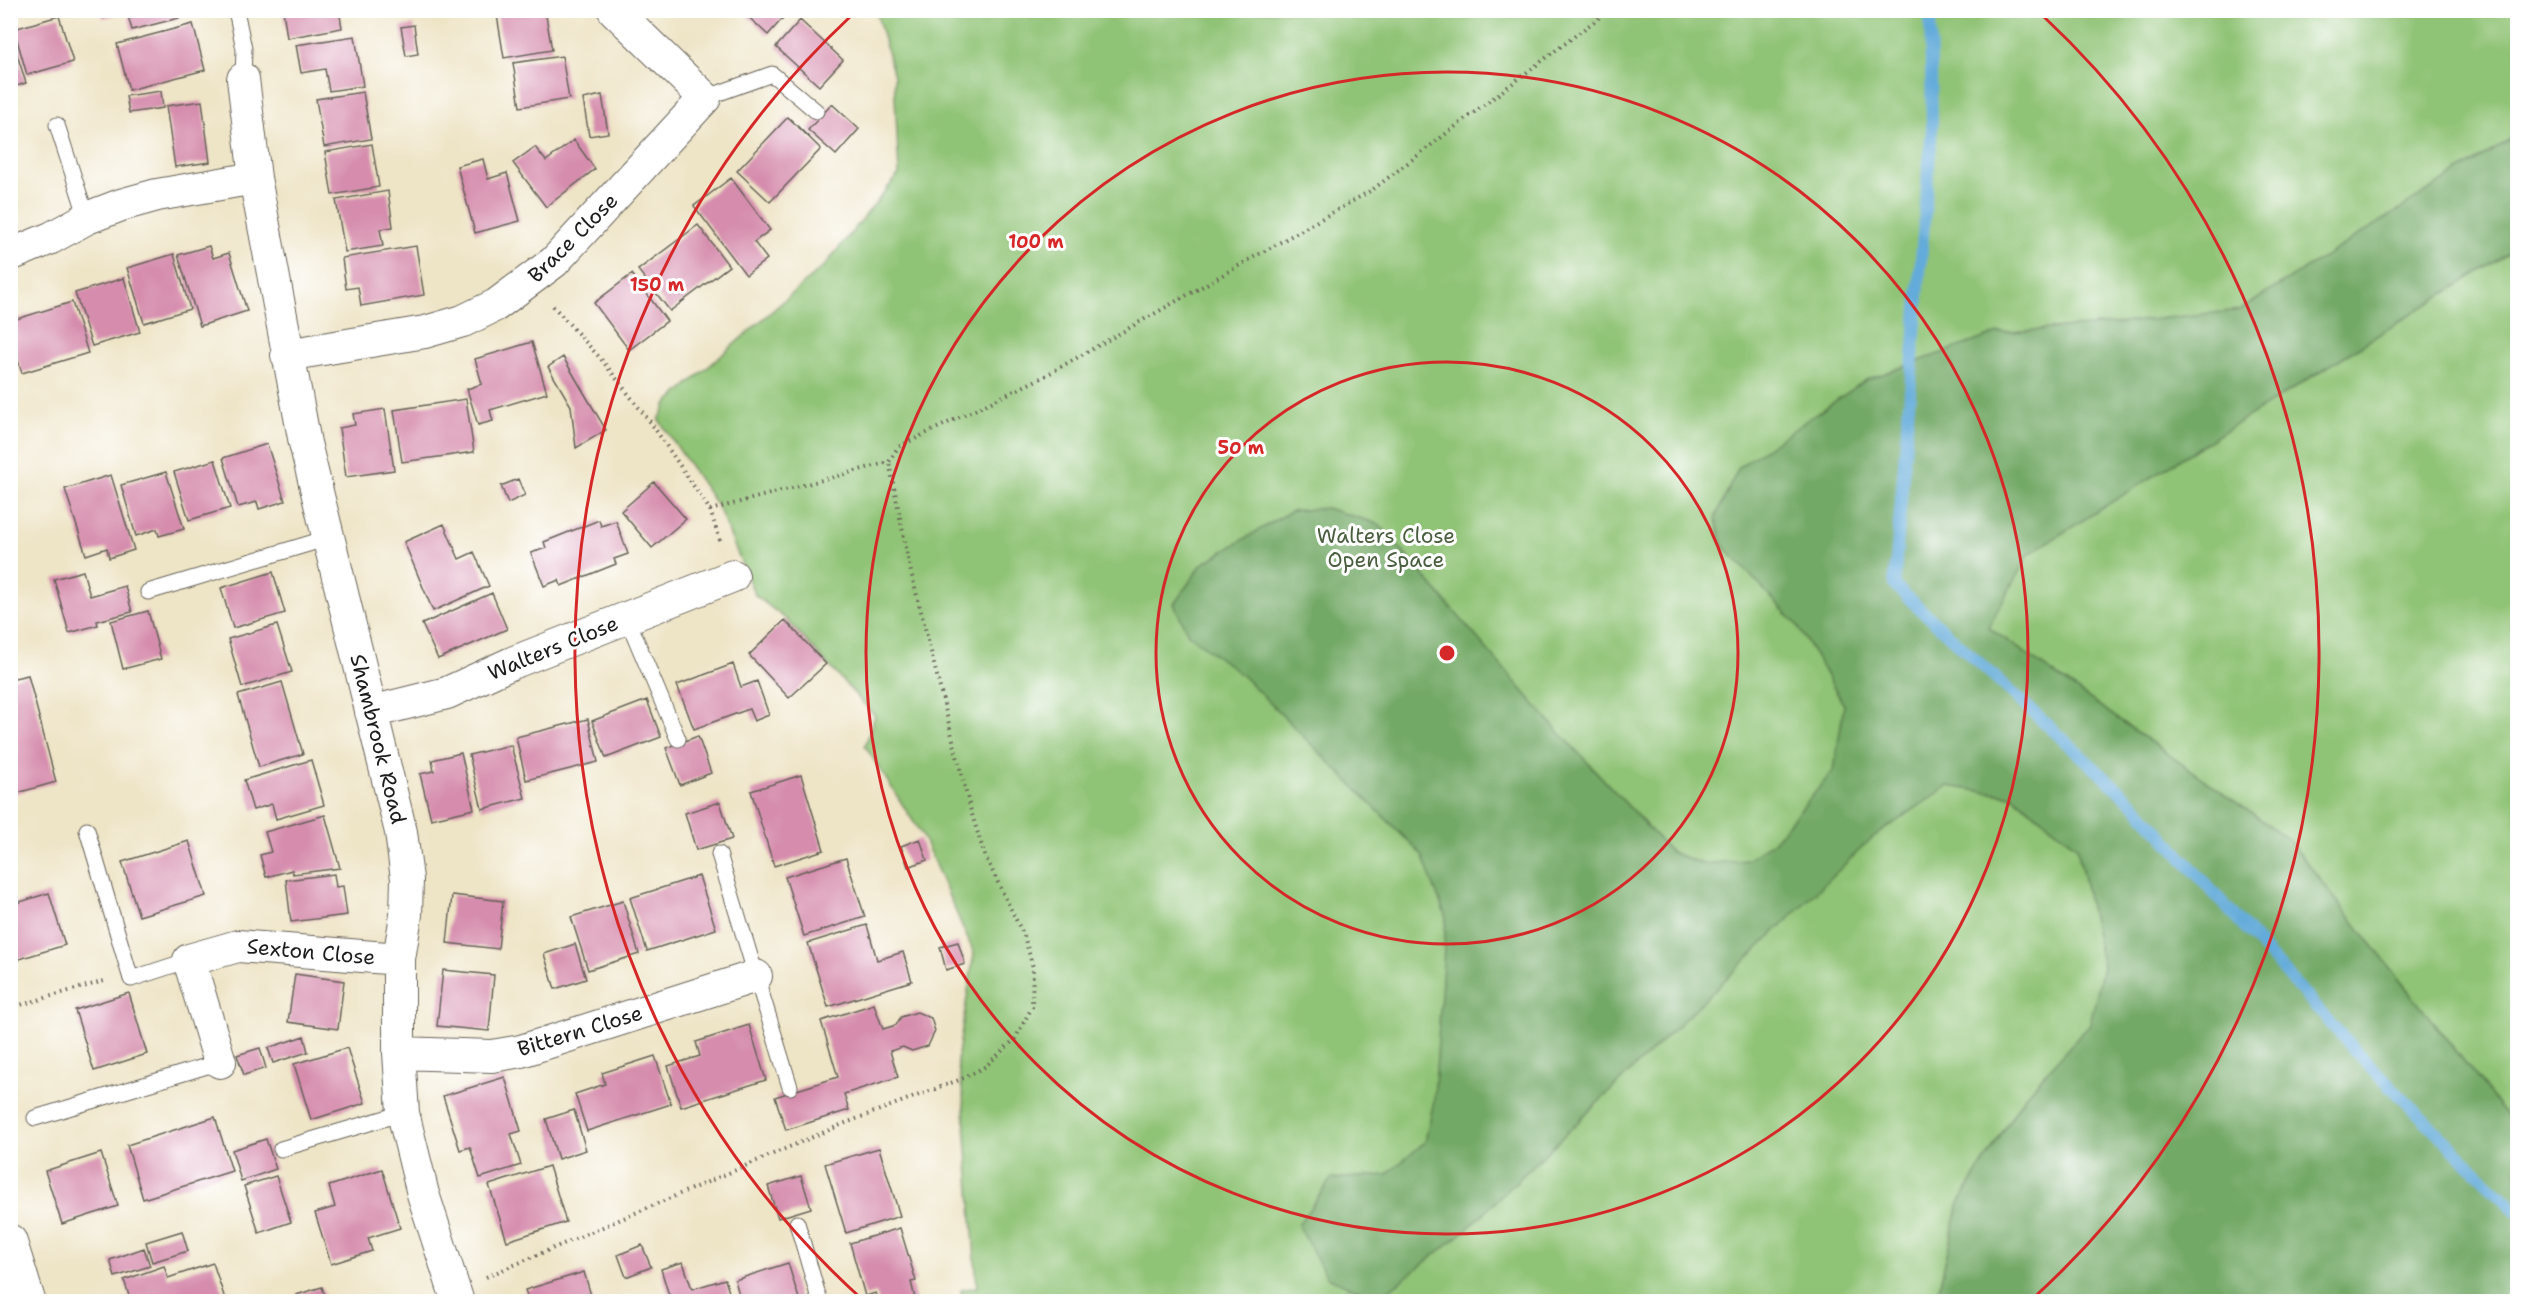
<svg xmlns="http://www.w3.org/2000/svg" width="2528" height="1312" font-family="'Shantell Sans',sans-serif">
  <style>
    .green { fill: #8fc374; stroke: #567048; stroke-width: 1.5; fill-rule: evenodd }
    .forest { fill: #73a966; stroke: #486241; stroke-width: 1.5 }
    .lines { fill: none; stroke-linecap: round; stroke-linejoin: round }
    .stream { stroke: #64abda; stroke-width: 12 }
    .building { fill: #d68dad }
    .lane-casing { stroke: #666258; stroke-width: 17 }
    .street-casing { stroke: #666258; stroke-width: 34 }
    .secondary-casing { stroke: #666258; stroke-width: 35 }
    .path { stroke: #666258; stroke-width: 4; stroke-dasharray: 1.5 4.5; stroke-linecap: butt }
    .lane { stroke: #fff; stroke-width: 15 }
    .street { stroke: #fff; stroke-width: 32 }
    .secondary { stroke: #fff; stroke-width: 33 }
    .ring { fill: none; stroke: #d62828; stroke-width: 3 }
    .labels { text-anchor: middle; stroke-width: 6; stroke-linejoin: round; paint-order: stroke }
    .street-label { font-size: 21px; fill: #1c1c1c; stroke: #fff }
    .park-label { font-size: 21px; fill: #4a5f3f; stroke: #fff }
    .centre { fill: #d62828; stroke: #fff; stroke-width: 3 }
    .ring-label { font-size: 18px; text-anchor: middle; font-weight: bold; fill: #d62828; stroke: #fff; stroke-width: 6; stroke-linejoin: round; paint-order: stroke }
  </style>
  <rect width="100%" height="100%" fill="#fff"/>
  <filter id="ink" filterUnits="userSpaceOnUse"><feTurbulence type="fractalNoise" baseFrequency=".0167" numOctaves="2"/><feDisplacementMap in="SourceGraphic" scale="12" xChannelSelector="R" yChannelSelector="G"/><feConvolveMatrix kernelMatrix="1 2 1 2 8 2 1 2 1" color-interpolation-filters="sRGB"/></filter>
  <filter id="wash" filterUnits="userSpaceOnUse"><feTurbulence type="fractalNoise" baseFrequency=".008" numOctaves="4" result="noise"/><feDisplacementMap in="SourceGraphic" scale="24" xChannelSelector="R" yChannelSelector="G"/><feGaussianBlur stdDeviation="1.35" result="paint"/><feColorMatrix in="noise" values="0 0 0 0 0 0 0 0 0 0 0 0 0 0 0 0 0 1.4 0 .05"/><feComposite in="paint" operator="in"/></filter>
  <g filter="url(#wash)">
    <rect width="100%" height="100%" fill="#eee4c6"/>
    <path class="green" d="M876,11H2517V1128L2288,839L1988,627L1873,837L1948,786L2013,796L2077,847L2103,967L2091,1024L2024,1097L1959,1203L1936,1301H963L961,1290L977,1287L963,1095L957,1061L974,953L922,835L865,746L875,716L787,620L755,595L718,507L659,420L667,403L826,264L899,174L894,76ZM1857,851L1465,1231L1396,1259Z"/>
    <path class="forest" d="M2517,135V248L2029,554L1988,627L2288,839L2517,1128V1301H1936L1959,1203L2024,1097L2090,1024L2103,967L2077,847L2013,796L1948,786L1872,838L1465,1231L1378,1299L1327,1277L1298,1225L1331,1179L1386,1175L1425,1142L1434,1101L1446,918L1422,855L1243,676L1188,634L1174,604L1202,564L1291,511L1326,508L1379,524L1549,721L1671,852L1702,864L1747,860L1773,842L1834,770L1844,705L1797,625L1724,547L1715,518L1739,467L1866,380L1998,333L2112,324L2240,310Z"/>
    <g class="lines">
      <path class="stream" d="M1930,10L1932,127L1894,585L2135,805L2359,1055L2518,1213"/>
    </g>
    <g id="blocks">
      <path class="building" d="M101,10H177L179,18L132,30L127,12L103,18Z
        M283,10H339L342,28L287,38Z
        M527,10H545L552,50L504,58L497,15Z
        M741,10H790L768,35Z
        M59,16L73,62L27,75L14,29Z
        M800,20L843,60L819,86L776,47Z
        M193,24L205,70L129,90L117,44Z
        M414,25L418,54L406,56L401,27Z
        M10,32L26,83L10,88Z
        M355,36L363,86L329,91L325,69L301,73L296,45Z
        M562,56L569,99L520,107L513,63Z
        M161,91L163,108L129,113L126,96Z
        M363,92L371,139L324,147L316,99Z
        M602,95L608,133L589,136L583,99Z
        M202,101L210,162L175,167L166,106Z
        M832,104L859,129L836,155L808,130Z
        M788,117L821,149L770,202L737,171Z
        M574,140L595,169L546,207L513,163L535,147L546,161Z
        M372,144L379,187L332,195L325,152Z
        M483,159L488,179L507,173L520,221L475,233L457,166Z
        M731,178L770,230L754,242L767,259L746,275L694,206Z
        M388,191L393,227L380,229L383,246L345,252L336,200Z
        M698,225L729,266L670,311L638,270Z
        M209,246L213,258L229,253L247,311L200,326L178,255Z
        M416,246L424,295L361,306L358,287L346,289L342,258Z
        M174,254L190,309L144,323L127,268Z
        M632,274L667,321L629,350L594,303Z
        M124,278L140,332L92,346L75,293Z
        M72,302L88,353L22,373L10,336V321Z
        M532,342L547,393L490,410L493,421L478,425L467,389L482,384L475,359Z
        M563,357L606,430L576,448L571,406L548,367Z
        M466,399L474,452L402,462L394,410Z
        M385,409L394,470L346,477L339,428L355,425L353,414Z
        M267,444L285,501L259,509L257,502L238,507L223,458Z
        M215,460L230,508L189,520L174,472Z
        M166,472L184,529L159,536L157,529L136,536L121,485Z
        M111,475L134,550L109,558L107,548L86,555L65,489Z
        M518,479L525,495L508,503L501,486Z
        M654,482L686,519L652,548L621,511Z
        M599,520L601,526L616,521L628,554L614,559L616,564L561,586L559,580L544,586L531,553L546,548L544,542Z
        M444,524L459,559L474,552L489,586L433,611L404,542Z
        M83,571L90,596L125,586L132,612L97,621L98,625L69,633L54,579Z
        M273,572L285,613L233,628L221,588Z
        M492,593L507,629L438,659L422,624Z
        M148,611L161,659L123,669L111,621Z
        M785,620L826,664L789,698L749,655Z
        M277,625L292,672L242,687L228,639Z
        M733,664L741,687L757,681L769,715L754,721L749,709L694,729L677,685Z
        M28,675L56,782L10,795V679Z
        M282,682L303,754L259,767L238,695Z
        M647,700L661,737L606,758L592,721Z
        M588,719L598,762L526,780L516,737Z
        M698,736L711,773L680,785L666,748Z
        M511,745L525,798L482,809L469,755Z
        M461,753L474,809L431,819L420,774L434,771L432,760Z
        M311,760L324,805L276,819L272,804L253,810L244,780Z
        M801,775L824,850L774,866L751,791Z
        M720,802L732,839L696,850L685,813Z
        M325,815L340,868L293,874L292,870L266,877L260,855L271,852L265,832Z
        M920,839L927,860L908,867L901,846Z
        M189,841L206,896L139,916L122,862Z
        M846,858L865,917L804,936L785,877Z
        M334,874L336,887L343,886L347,915L291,922L286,880Z
        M699,876L716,929L647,951L630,898Z
        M49,893L65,945L10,962V905Z
        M452,895L503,901L498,949L447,943Z
        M623,901L639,954L588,970L571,917Z
        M867,925L877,960L903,952L912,981L828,1007L808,943Z
        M958,942L965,964L946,970L940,947Z
        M575,944L586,979L555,989L544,954Z
        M443,970L494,975L489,1031L437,1026Z
        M295,974L344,981L338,1029L288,1022Z
        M129,993L147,1054L94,1071L75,1010Z
        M874,1004L883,1029L896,1025L901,1017L917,1012L931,1018L935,1031L928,1046L912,1051L903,1047L890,1051L898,1077L844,1094L849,1110L786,1130L775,1097L838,1077L821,1021Z
        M749,1025L766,1080L681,1107L668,1066L700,1056L696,1042Z
        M304,1036L308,1052L273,1063L268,1048Z
        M260,1048L266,1068L244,1075L237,1055Z
        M347,1048L365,1103L311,1120L294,1064Z
        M655,1056L671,1104L587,1131L575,1094L605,1084L602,1073Z
        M505,1077L521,1131L511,1134L521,1165L480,1178L470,1147L460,1150L443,1096Z
        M574,1110L586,1150L558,1159L546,1119Z
        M215,1117L232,1171L143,1199L127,1145Z
        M266,1139L276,1169L241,1181L232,1150Z
        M879,1148L900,1216L846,1233L825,1164Z
        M101,1153L118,1206L62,1224L45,1171Z
        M549,1166L566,1222L507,1241L489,1185Z
        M382,1169L400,1228L368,1238L372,1251L331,1264L315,1213L335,1207L329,1186Z
        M276,1176L291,1222L259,1233L244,1186Z
        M801,1176L811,1208L778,1218L768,1186Z
        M900,1228L916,1281L911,1282L916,1302H879L876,1293L865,1296L850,1243Z
        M182,1231L188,1251L152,1262L146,1242Z
        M642,1245L651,1267L626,1277L618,1255Z
        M144,1248L150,1266L115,1277L110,1260Z
        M683,1262L692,1289L725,1279L732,1302H671L661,1269Z
        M213,1263L226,1302H131L124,1280L164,1266L168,1278Z
        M788,1263L800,1302H741L735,1280Z
        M584,1272L593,1302H529L525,1290Z
        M322,1287L327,1302H299L296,1295Z"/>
    </g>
  </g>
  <g filter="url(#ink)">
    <use href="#blocks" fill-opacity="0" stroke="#666258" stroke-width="1.5"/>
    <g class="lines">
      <defs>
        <path id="lane" d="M236,10L244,49L243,79
          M705,98L772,74L816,111
          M57,125L87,218
          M148,592L328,538
          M627,618L678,739
          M87,830L131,979L189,960
          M719,854L790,1087
          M35,1118L220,1062
          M281,1149L403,1113
          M797,1223L820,1302"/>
        <path id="street" d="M255,178L305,443L401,832L407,879L406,915L399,959V1053L403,1113L423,1194L458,1302
          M10,255L51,238L87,218L121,205L157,195L255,178L243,79
          M287,355L425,332L463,321L496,305L554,262L705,98L614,10
          M371,712L447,693L512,663L733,576
          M399,1053L492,1056L521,1051L756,976
          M220,1062L189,960L238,946L399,959"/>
        <path id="secondary" d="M10,1241L29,1302"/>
      </defs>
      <use href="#lane" class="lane-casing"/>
      <use href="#street" class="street-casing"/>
      <use href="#secondary" class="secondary-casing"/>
      <path class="path" d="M553,306L601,359L651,423L710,510L721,543
        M710,510L889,462L898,447L1043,377L1372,190L1609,10
        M10,1008L104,981
        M486,1277L843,1124L964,1078L986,1066L1015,1039L1032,1007L1033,967L1024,936L985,856L970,808L910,568L889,462"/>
      <use href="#lane" class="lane"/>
      <use href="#street" class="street"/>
      <use href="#secondary" class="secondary"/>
    </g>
  </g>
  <g class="ring">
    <circle cx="1447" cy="653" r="291"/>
    <circle cx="1447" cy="653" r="581"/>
    <path d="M864 1301A872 872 0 0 1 852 15M2042 15A872 872 0 0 1 2030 1301"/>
  </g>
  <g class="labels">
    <g class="street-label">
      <text transform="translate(573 238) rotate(-45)" y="7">Brace Close</text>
      <text transform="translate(553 648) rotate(-22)" y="7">Walters Close</text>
      <text transform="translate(378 739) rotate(76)" y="7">Shambrook Road</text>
      <text transform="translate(311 952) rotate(5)" y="7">Sexton Close</text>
      <text transform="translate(580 1031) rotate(-17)" y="7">Bittern Close</text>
    </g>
    <g class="park-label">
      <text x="1386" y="543">Walters Close<tspan x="1386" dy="24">Open Space</tspan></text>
    </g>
  </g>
  <circle cx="1447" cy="653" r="9" class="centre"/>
  <g class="ring-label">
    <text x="1036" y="248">100 m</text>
    <text x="657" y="291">150 m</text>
    <text x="1241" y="454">50 m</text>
  </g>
  <rect width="2528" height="1312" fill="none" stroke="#fff" stroke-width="36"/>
</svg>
